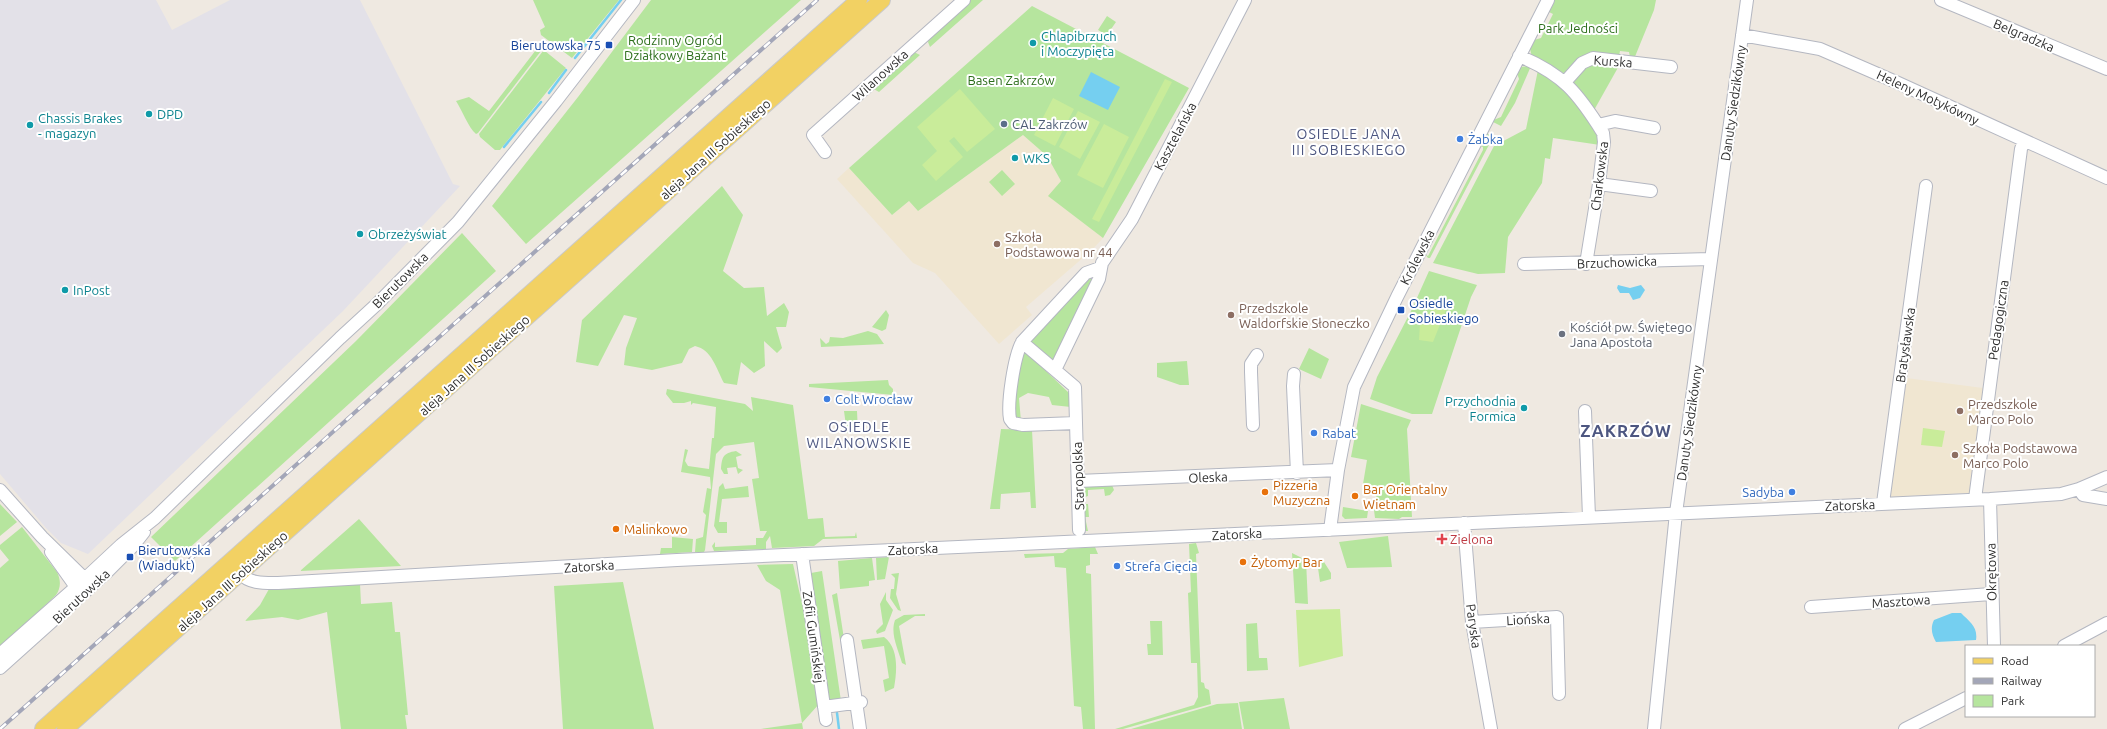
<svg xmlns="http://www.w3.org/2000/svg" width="2107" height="729" font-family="Ubuntu,sans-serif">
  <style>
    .industrial { fill: #e3e1e8 }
    .education { fill: #f0e6d1 }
    .green { fill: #b6e59e }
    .pitch { fill: #c9ec9a }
    .water { fill: #75cff0 }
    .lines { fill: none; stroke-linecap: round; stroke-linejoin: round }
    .stream { stroke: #75cff0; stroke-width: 2.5 }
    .minor-casing { stroke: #b4b7c1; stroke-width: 14 }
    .major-casing { stroke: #c9c9c9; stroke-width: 18 }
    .minor { stroke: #fff; stroke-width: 12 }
    .major { stroke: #f2d163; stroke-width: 16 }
    .rail-casing { stroke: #a3a6b8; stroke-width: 4 }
    .rail { stroke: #fff; stroke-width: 2.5; stroke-dasharray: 8; stroke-linecap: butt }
    .culture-dot { fill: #0f9aa8; stroke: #fff; stroke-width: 1.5 }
    .transit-dot { fill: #1a4fb4; stroke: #fff; stroke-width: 1.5 }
    .service-dot { fill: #5c6f8a; stroke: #fff; stroke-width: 1.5 }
    .shop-dot { fill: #3f7fe0; stroke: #fff; stroke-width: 1.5 }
    .education-dot { fill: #8d6e63; stroke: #fff; stroke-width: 1.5 }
    .worship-dot { fill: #6b7280; stroke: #fff; stroke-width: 1.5 }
    .food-dot { fill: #e8710a; stroke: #fff; stroke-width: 1.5 }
    .health-dot { fill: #e0444e; stroke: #fff; stroke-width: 1.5 }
    .labels { text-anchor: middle; stroke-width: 4; stroke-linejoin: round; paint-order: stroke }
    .park-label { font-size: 13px; fill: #2c6e1b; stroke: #fff }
    .street-label { font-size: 13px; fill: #2e2e2e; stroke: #fff }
    .culture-label { font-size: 13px; fill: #0d838f; stroke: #fff; text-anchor: start }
    .transit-label { font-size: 13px; fill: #164399; stroke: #fff; text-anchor: start }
    .service-label { font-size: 13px; fill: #4e5e75; stroke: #fff; text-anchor: start }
    .shop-label { font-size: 13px; fill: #366cbe; stroke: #fff; text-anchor: start }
    .education-label { font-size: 13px; fill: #785e54; stroke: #fff; text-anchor: start }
    .worship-label { font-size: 13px; fill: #5b616d; stroke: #fff; text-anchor: start }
    .food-label { font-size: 13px; fill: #c56008; stroke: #fff; text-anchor: start }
    .health-label { font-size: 13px; fill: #be3a42; stroke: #fff; text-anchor: start }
    .neighbourhood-label { font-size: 14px; letter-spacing: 1px; fill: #4d5680; stroke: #fff }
    .district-label { font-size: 17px; font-weight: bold; letter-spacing: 1px; fill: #4d5680; stroke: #fff }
  </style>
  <rect width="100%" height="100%" fill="#efe9e1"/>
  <path class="industrial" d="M0,0H156L172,30L230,0H360L453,184L460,186L343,311L88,554L61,543L46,528L0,474Z"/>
  <path class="education" d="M1023,135L1047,156L1061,181L1049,196L1103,238L1092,250L1026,307L1032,315L999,344L935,273L913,263L837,179L849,168L892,215L909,201L918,211Z
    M1906,378L1983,388L1969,493L1890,497Z"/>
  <path class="green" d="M533,0H619L572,58L541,35L540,30L545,27Z
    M651,0H801L526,244L492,206L578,97Z
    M971,0H983L930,47L928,42L930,36Z
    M1553,0H1656L1654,10L1634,59L1630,57L1629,52L1620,51L1619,56L1563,73L1532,57L1530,49L1534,40L1541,38L1553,14L1547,11Z
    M1032,6L1189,88L1103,238L1048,196L1061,181L1047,156L1023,135L918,211L909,201L892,215L849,168Z
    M1107,16L1116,22L1107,35L1098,30Z
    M539,46L541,51L478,133L476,134C468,127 462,110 456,101L469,97L489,111Z
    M543,51H545L566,68L500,150H495L480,137L479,134Z
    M914,52L920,55L879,92L872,88L910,54Z
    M1588,63L1620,64L1593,112L1573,82Z
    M1528,64L1531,66L1515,103L1501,126L1491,121L1501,117L1519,79L1517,73L1521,67L1528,66Z
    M1538,70L1560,82L1596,130L1600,145L1553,138L1550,159L1545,158L1542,183L1508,237L1505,273L1478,274L1433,263L1494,146L1526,129Z
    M1486,133L1492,136V139L1430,258H1428L1425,254L1428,256L1483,150V147L1478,145Z
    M1002,170L1015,184L1002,196L989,182Z
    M722,186L743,215L723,271L744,288L764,287L767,316L784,303L789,312L786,327H776L782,348L777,353L764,341L765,366L754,373L741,362L737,385L724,383C716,368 712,350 695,346L689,349L682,363L652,370L624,365L626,348L637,318L624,315L598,366L576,362L582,320Z
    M462,233L496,271L175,561L151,537L356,341Z
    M1429,271L1477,285L1471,297L1432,414H1412L1370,399L1377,377L1412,309Z
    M1094,276L1054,360H1051L1031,344L1030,338L1087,277Z
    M886,310L889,315L886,329L882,331L872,327Z
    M868,331L877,334L884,344L821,347L820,338L826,344L829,342L830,337L843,338Z
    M1309,348L1329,359L1321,379L1299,369Z
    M1025,351L1069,393L1071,407L1052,405L1049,397L1028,393L1019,398L1021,422L1013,419L1020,357Z
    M1187,361L1189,385H1180L1157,377V363Z
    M888,380L889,385L893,389V395L809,387V384Z
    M667,389L745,404L753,411L751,397L793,405L808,519L823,518L825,537L855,536L856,532L857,538L823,539L814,546L772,548L770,536L766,542V549L714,551L712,546L715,542V547L756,545V538H763L767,531H760L752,479L759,478L754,442L724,446L716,454L705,550L704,552H695L696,539L703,537L706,515L703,512L707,488L711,489L710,477L681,472L685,449L688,450L685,461L688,466L709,469L712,438H714L716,407L693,403L691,405V401L684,403H673L666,394Z
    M1361,404L1411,420L1407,429L1412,517H1402L1399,519L1375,518L1374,510L1377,493L1362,490L1367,460L1351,457Z
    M844,411H857L858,433H847Z
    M1001,429L1032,430L1036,508H1031L1030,492L1001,494L1000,509H990Z
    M736,451L742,455L736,457L738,468L743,470L738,474L736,467L727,468L728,474H724L721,469C722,457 723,453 736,451Z
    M723,483L725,489L748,486L749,497L722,499L719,522H727V533H718L714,526L719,487Z
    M1112,485L1114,490L1110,495L1105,496L1104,489L1088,490V496L1085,497V504H1088L1089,517H1085L1088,531H1084V488L1086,486Z
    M0,504L17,522L0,536Z
    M1343,507L1368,511L1367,518L1345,519L1342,516Z
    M359,519L401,566L300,571Z
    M22,527L57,572C61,580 61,588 56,595L0,648V568L9,560L0,549V545Z
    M1388,536L1392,567L1347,568L1339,542Z
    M672,537L693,539L692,552L660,554L661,548H672Z
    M1196,543L1199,553L1196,554L1201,682L1204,683L1205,688L1209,690L1211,704L1123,729H1115L1194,705L1198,697L1197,663H1191L1188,593L1191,592L1189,544Z
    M1095,547L1098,554H1090V565L1086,566V573L1091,574L1095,729H1083L1081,707L1074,706L1066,568L1055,567L1054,556L1025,558L1024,554L1063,553L1068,549Z
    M1292,553L1306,560L1308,604L1295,603Z
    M889,557L885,579L877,580L876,558Z
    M872,558L875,580L869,581V586L840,589L838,561Z
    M1317,561L1324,562L1331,573V579L1320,582Z
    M793,564L805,617L819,704L802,723L803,729H761L802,723L780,590L766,581L757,565Z
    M822,571L841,701L829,700L824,678L821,641L811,573Z
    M899,573L896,594L901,611L898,610L890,598L891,589H894L895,578L891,574Z
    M623,582L654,729H563L554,586Z
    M360,584L361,604L392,602L395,632H400L408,715H405L407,729H341L327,612L298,620L282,617L245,621L260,605L269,589Z
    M886,592V600L893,610L885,631L877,634L876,631L883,624L880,604Z
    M837,593L844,639L840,640L832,595Z
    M925,614V616H915L899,626L906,665L902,663C898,649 890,634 895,620L904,615Z
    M1150,621H1162L1163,655H1148L1147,644H1151Z
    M1257,623L1259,658H1267L1268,670L1247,671L1246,624Z
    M884,637C899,648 897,671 894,688L885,692L883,680L889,678L884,646L863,649L861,640Z
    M1284,698L1290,729H1244L1239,702Z
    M1238,703L1242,729H1131L1217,704Z"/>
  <path class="pitch" d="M1165,79L1172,82L1099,222L1092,219Z
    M960,89L995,129L967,152L954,137L949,141L963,157L936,181L922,165L937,151L917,127Z
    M1053,98L1074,109L1055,146L1034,135Z
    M1078,111L1100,122L1080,159L1059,147Z
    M1104,124L1129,137L1103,188L1077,175Z
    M1439,301L1447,307L1433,342L1419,340L1420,324Z
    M1923,428L1945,431L1942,447L1921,445Z
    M1340,609L1343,656L1299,667L1296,610Z"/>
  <path class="water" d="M1091,72L1120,87L1108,110L1079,96Z
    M1618,285L1630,288L1641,285L1645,290L1640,298L1633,300L1629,293H1620L1617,288Z
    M1952,613H1961C1970,622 1978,627 1976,640L1936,642C1932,635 1930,628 1934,620Z"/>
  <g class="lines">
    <path class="stream" d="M575,58L621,0
      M549,93L566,70
      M504,147L541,102
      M837,713L839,729"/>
    <defs>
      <path id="minor" d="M1941,0L2107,69
        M1742,35L1820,49L1896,82L2107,178
        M1519,56C1563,74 1578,93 1603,133L1604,142L1599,184L1586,264
        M1565,82L1582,63L1593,58L1671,67
        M1598,125L1615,121L1654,128
        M825,152L813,135L964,0
        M1599,184L1651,191
        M1524,264L1710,259
        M1022,342C1014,357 1007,403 1010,419L1013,423L1023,425L1076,423
        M1055,370L1099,279L1102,263L1132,219L1245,0
        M1294,374L1293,386L1297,473
        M1585,411L1589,517
        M1253,425L1251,372V364L1257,355
        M1078,481L1338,470
        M2079,489L2083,495L2107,499
        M0,490L42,537L85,579L87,587
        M1975,499L2021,149L2024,141
        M1990,499L1994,646
        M1883,503L1926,186
        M1464,523L1472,622L1491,729
        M1079,530L1075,387L1022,342L1086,273L1100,268
        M1330,530L1338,470L1354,387L1397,297L1548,0
        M51,552L76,587L84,589
        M802,554L826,720
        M240,573C249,584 265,583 278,583L677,560L1990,499L2061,494L2079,489L2107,477
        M1811,607L1991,594
        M1472,622L1557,617L1559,694
        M847,640L860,729
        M2064,646L2107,623
        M0,654L76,587L121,545L155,518L340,338L377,304L458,222L556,101L634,0
        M0,668L107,572L133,546L144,532
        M824,707L861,702
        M1654,729L1676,513L1747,0
        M1905,729L1966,698"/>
      <path id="major" d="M43,729L859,0
        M65,729L882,0"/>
    </defs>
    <use href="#minor" class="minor-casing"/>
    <use href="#major" class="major-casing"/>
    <use href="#minor" class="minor"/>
    <use href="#major" class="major"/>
    <defs>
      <path id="rail" d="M0,729L817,0"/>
    </defs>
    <use href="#rail" class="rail-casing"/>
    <use href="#rail" class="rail"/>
  </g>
  <g class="culture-dot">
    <circle cx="1033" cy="43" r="4"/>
    <circle cx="149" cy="114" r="4"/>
    <circle cx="30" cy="125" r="4"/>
    <circle cx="1015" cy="158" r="4"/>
    <circle cx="360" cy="234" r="4"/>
    <circle cx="65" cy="290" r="4"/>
    <circle cx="1524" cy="408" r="4"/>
  </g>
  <g class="transit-dot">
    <rect x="605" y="41" width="8" height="8" rx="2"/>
    <rect x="1397" y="306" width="8" height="8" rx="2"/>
    <rect x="126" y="553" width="8" height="8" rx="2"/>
  </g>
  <circle class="service-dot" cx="1004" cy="124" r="4"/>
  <g class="shop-dot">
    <circle cx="1460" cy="139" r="4"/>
    <circle cx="827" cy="399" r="4"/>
    <circle cx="1314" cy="433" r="4"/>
    <circle cx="1792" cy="492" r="4"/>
    <circle cx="1117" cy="566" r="4"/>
  </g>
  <g class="education-dot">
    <circle cx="997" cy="244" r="4"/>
    <circle cx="1231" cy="315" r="4"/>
    <circle cx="1960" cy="411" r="4"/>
    <circle cx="1955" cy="455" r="4"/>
  </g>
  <circle class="worship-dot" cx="1562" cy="334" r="4"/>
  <g class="food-dot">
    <circle cx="1265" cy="492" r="4"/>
    <circle cx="1355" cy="496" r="4"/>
    <circle cx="616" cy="529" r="4"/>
    <circle cx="1243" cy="562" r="4"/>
  </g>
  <path class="health-dot" d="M1440 533h4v4h4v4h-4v4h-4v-4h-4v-4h4z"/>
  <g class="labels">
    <g class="park-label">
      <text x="1578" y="33">Park Jedności</text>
      <text x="675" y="45">Rodzinny Ogród<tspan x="675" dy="15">Działkowy Bażant</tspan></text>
      <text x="1011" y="85">Basen Zakrzów</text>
    </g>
    <g class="street-label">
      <text transform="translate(2024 35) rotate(23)" y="5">Belgradzka</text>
      <text transform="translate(1613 61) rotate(4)" y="5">Kurska</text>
      <text transform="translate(880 75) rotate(-42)" y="5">Wilanowska</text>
      <text transform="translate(1928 97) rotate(25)" y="5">Heleny Motykówny</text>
      <text transform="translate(1733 103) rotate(-82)" y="5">Danuty Siedzikówny</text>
      <text transform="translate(1175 136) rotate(-62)" y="5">Kasztelańska</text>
      <text transform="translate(715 149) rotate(-42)" y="5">aleja Jana III Sobieskiego</text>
      <text transform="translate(1599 176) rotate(-83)" y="5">Charkowska</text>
      <text transform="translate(1417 257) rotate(-63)" y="5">Królewska</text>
      <text transform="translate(1617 262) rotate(-2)" y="5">Brzuchowicka</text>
      <text transform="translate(400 280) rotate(-45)" y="5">Bierutowska</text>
      <text transform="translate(1998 320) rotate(-82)" y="5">Pedagogiczna</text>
      <text transform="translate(1905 345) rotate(-82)" y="5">Bratysławska</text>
      <text transform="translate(474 365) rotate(-42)" y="5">aleja Jana III Sobieskiego</text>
      <text transform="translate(1689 423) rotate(-82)" y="5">Danuty Siedzikówny</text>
      <text transform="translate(1078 476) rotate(-92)" y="5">Staropolska</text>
      <text transform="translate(1208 477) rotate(-2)" y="5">Oleska</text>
      <text transform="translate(1850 505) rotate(-2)" y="5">Zatorska</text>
      <text transform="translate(1237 534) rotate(-3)" y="5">Zatorska</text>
      <text transform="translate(913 549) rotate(-3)" y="5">Zatorska</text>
      <text transform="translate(589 566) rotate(-4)" y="5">Zatorska</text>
      <text transform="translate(1991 572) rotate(-91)" y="5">Okrętowa</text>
      <text transform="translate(232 581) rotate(-42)" y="5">aleja Jana III Sobieskiego</text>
      <text transform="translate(81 596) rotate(-43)" y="5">Bierutowska</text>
      <text transform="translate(1901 601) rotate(-4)" y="5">Masztowa</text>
      <text transform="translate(1528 619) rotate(-3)" y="5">Liońska</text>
      <text transform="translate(1474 626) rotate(82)" y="5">Paryska</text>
      <text transform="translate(814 637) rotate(82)" y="5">Zofii Gumińskiej</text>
    </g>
    <g class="culture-label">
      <text x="1041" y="41">Chlapibrzuch<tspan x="1041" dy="15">i Moczypięta</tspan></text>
      <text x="157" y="119">DPD</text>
      <text x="38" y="123">Chassis Brakes<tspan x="38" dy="15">- magazyn</tspan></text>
      <text x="1023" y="163">WKS</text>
      <text x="368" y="239">Obrzeżyświat</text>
      <text x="73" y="295">InPost</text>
      <text x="1516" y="406" text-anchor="end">Przychodnia<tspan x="1516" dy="15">Formica</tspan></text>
    </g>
    <g class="transit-label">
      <text x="601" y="50" text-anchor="end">Bierutowska 75</text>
      <text x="1409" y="308">Osiedle<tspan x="1409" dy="15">Sobieskiego</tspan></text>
      <text x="138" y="555">Bierutowska<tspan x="138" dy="15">(Wiadukt)</tspan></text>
    </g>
    <g class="service-label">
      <text x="1012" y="129">CAL Zakrzów</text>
    </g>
    <g class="shop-label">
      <text x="1468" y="144">Żabka</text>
      <text x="835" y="404">Colt Wrocław</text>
      <text x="1322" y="438">Rabat</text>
      <text x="1784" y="497" text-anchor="end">Sadyba</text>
      <text x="1125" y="571">Strefa Cięcia</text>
    </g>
    <g class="education-label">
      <text x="1005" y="242">Szkoła<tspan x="1005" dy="15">Podstawowa nr 44</tspan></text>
      <text x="1239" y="313">Przedszkole<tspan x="1239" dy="15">Waldorfskie Słoneczko</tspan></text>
      <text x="1968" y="409">Przedszkole<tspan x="1968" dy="15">Marco Polo</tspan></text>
      <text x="1963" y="453">Szkoła Podstawowa<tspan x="1963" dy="15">Marco Polo</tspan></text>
    </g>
    <g class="worship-label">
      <text x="1570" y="332">Kościół pw. Świętego<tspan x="1570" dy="15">Jana Apostoła</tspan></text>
    </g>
    <g class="food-label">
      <text x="1273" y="490">Pizzeria<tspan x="1273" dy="15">Muzyczna</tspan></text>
      <text x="1363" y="494">Bar Orientalny<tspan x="1363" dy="15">Wietnam</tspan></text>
      <text x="624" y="534">Malinkowo</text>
      <text x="1251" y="567">Żytomyr Bar</text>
    </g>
    <g class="health-label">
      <text x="1450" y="544">Zielona</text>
    </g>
    <g class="neighbourhood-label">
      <text x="1349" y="139">OSIEDLE JANA<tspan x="1349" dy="16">III SOBIESKIEGO</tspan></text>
      <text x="859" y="432">OSIEDLE<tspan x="859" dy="16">WILANOWSKIE</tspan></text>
    </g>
    <g class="district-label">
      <text x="1626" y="437">ZAKRZÓW</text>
    </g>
  </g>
  <rect x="1965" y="645" width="130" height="72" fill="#ffffff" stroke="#ababab"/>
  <rect x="1973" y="658" width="20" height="6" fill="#f2d163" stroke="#ababab"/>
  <text x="2001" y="665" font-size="12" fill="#2e2e2e">Road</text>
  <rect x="1973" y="678" width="20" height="6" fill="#a3a6b8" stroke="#ababab"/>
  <text x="2001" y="685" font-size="12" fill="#2e2e2e">Railway</text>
  <rect x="1973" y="695" width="20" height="12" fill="#b6e59e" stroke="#ababab"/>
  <text x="2001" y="705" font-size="12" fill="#2e2e2e">Park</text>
</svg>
